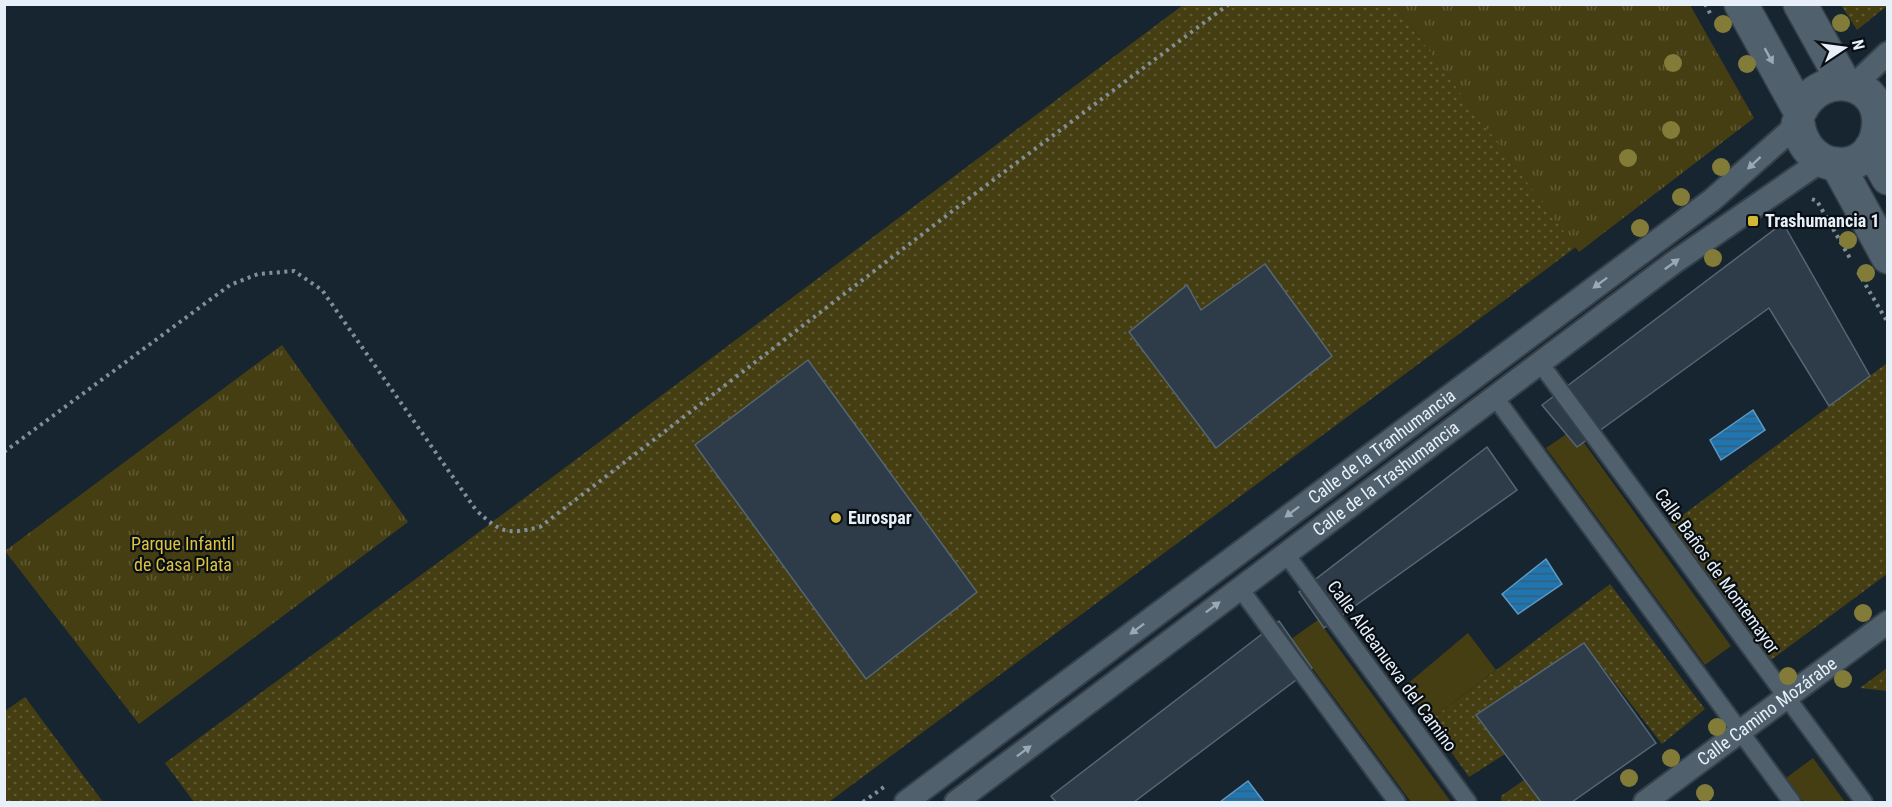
<svg xmlns="http://www.w3.org/2000/svg" width="1892" height="807" font-family="'Roboto Condensed',sans-serif">
  <style>
    .grass { fill: url(#grass-dots) }
    .park { fill: url(#park-tufts) }
    .garden { fill: #463e13 }
    .water { fill: url(#water-rules); stroke: #5c9ac4; stroke-width: 1.5 }
    .building { fill: #2d3c48; stroke: #566674; stroke-width: 1.5 }
    .lines { fill: none; stroke-linecap: round; stroke-linejoin: round }
    .pedestrian-casing { stroke: #354049; stroke-width: 20 }
    .minor-casing { stroke: #354049; stroke-width: 26 }
    .secondary-casing { stroke: #354049; stroke-width: 36 }
    .path { stroke: #838f98; stroke-width: 4; stroke-dasharray: 3 4.5; stroke-linecap: butt }
    .pedestrian { stroke: #50606d; stroke-width: 16 }
    .minor { stroke: #50606d; stroke-width: 22 }
    .secondary { stroke: #50606d; stroke-width: 33 }
    .tree { fill: #837c39 }
    .oneway { fill: #9ca8b2 }
    .poi-dot { fill: #d0b736; stroke: #080e13; stroke-width: 2 }
    .labels { text-anchor: middle; stroke-width: 4.5; stroke-linejoin: round; paint-order: stroke }
    .poi-label { font-size: 18px; font-weight: bold; fill: #e7f0f8; stroke: #080e13; text-anchor: start }
    .street-label { font-size: 18px; fill: #e7f0f8; stroke: #080e13 }
    .park-label { font-size: 18px; fill: #dcc340; stroke: #080e13 }
  </style>
  <defs>
    <pattern id="grass-dots" width="8" height="8" patternUnits="userSpaceOnUse" patternTransform="scale(1.5)"><rect width="8" height="8" fill="#463e13"/><path d="M2 2h.1M6 6h.1" fill="none" stroke="#615a36" stroke-width="1.8" stroke-linecap="round"/></pattern>
    <pattern id="park-tufts" width="24" height="20" patternUnits="userSpaceOnUse" patternTransform="scale(1.5)"><rect width="24" height="20" fill="#463e13"/><path d="M3 7l-1-3M5 7V3M7 7l1-3M15 17l-1-3M17 17v-4M19 17l1-3" fill="none" stroke="#615a36"/></pattern>
    <pattern id="water-rules" width="6" height="5" patternUnits="userSpaceOnUse" patternTransform="scale(1.5)"><rect width="6" height="5" fill="#2175ae"/><path d="M0 2.5h6" fill="none" stroke="#335e7c"/></pattern>
  </defs>
  <rect width="100%" height="100%" fill="#172531"/>
  <path class="grass" d="M1183,5H1395L1576,247L829,802H194L165,763L455,550Z
    M1841,5L1887,4L1888,5L1857,30Z
    M1887,363V574L1767,663L1668,526Z
    M1610,584L1705,709L1662,744L1584,643L1477,715L1505,754L1469,777L1429,721Z
    M1887,668V691L1860,688Z
    M25,697L103,802H5V711Z
    M1524,780L1541,802H1501V796Z"/>
  <path class="park" d="M1395,5H1690L1754,118L1579,252Z
    M282,345L408,522L139,724L5,551Z"/>
  <path class="garden" d="M1574,429L1731,646L1705,665L1546,448Z
    M1318,620L1451,802H1411L1291,639Z
    M1468,633L1496,670L1429,721L1406,685Z
    M1813,758L1845,802H1804L1786,778Z"/>
  <path class="water" d="M1753,410L1765,430L1721,460L1710,440Z
    M1546,559L1562,584L1518,614L1502,594Z
    M1248,781L1264,802H1220Z"/>
  <path class="building" d="M1783,223L1870,376L1829,406L1769,308L1577,447L1542,405Z
    M1265,264L1332,356L1216,448L1129,332L1187,285L1201,310Z
    M808,360L977,592L866,679L695,445Z
    M1487,447L1517,490L1324,628L1299,592Z
    M1279,621L1312,668L1134,802H1056L1051,796Z
    M1584,643L1656,743L1572,802H1541L1476,715Z"/>
  <g class="lines">
    <defs>
      <path id="pedestrian" d="M1540,363L1864,802
        M1494,396L1792,802
        M1285,553L1468,802
        M1239,587L1397,802"/>
      <g id="minor">
        <path d="M1853,86L1888,53"/>
        <path id="s1" d="M906,802L1712,200L1798,124L1799,113"/>
        <path id="s2" d="M956,802L1673,263L1821,161"/>
        <path id="s3" d="M1645,802L1888,622"/>
      </g>
      <path id="secondary" d="M1741,4L1800,111
        M1800,4L1844,83
        M1798,124C1806,176 1871,178 1878,130C1886,80 1822,66 1800,111
        M1871,148L1888,178
        M1837,164L1888,257"/>
    </defs>
    <use href="#pedestrian" class="pedestrian-casing"/>
    <use href="#minor" class="minor-casing"/>
    <use href="#secondary" class="secondary-casing"/>
    <path class="path" d="M1705,4L1711,15
      M1812,199L1817,201L1851,260
      M1858,272L1888,323
      M4,452L230,285L258,274L294,271L322,290L476,510C501,533 506,535 540,527L976,193L1229,4
      M863,802L884,787"/>
    <use href="#pedestrian" class="pedestrian"/>
    <use href="#minor" class="minor"/>
    <use href="#secondary" class="secondary"/>
  </g>
  <g class="tree">
    <circle cx="1841" cy="23" r="9"/>
    <circle cx="1723" cy="24" r="9"/>
    <circle cx="1673" cy="63" r="9"/>
    <circle cx="1747" cy="64" r="9"/>
    <circle cx="1671" cy="130" r="9"/>
    <circle cx="1628" cy="158" r="9"/>
    <circle cx="1721" cy="167" r="9"/>
    <circle cx="1681" cy="197" r="9"/>
    <circle cx="1640" cy="228" r="9"/>
    <circle cx="1848" cy="240" r="9"/>
    <circle cx="1713" cy="258" r="9"/>
    <circle cx="1866" cy="273" r="9"/>
    <circle cx="1863" cy="613" r="9"/>
    <circle cx="1788" cy="676" r="9"/>
    <circle cx="1843" cy="679" r="9"/>
    <circle cx="1717" cy="727" r="9"/>
    <circle cx="1671" cy="758" r="9"/>
    <circle cx="1629" cy="778" r="9"/>
    <circle cx="1705" cy="793" r="9"/>
  </g>
  <defs><path id="oneway-solid" d="M-6-.8H1V-3.2L6.5 0L1 3.2V.8H-6Z" transform="scale(1.5)"/></defs>
  <g class="oneway">
    <use href="#oneway-solid" transform="translate(1769 56) rotate(61)"/>
    <use href="#oneway-solid" transform="translate(1754 163) rotate(137)"/>
    <use href="#oneway-solid" transform="translate(1672 264) rotate(-36)"/>
    <use href="#oneway-solid" transform="translate(1600 283) rotate(143)"/>
    <use href="#oneway-solid" transform="translate(1292 512) rotate(143)"/>
    <use href="#oneway-solid" transform="translate(1213 607) rotate(-37)"/>
    <use href="#oneway-solid" transform="translate(1137 629) rotate(143)"/>
    <use href="#oneway-solid" transform="translate(1024 751) rotate(-37)"/>
  </g>
  <g class="poi-dot">
    <rect x="1747" y="215" width="12" height="12" rx="3"/>
    <circle cx="836" cy="518" r="6"/>
  </g>
  <g class="labels">
    <g class="poi-label">
      <text x="1765" y="227">Trashumancia 1</text>
      <text x="848" y="524">Eurospar</text>
    </g>
    <g class="street-label">
      <text dy="6" stroke="none"><textPath href="#s1" startOffset="594">Calle de la Tranhumancia</textPath></text>
      <text dy="6" stroke="none"><textPath href="#s2" startOffset="538">Calle de la Trashumancia</textPath></text>
      <text transform="translate(1717 571) rotate(54)" y="6">Calle Baños de Montemayor</text>
      <text transform="translate(1392 666) rotate(54)" y="6">Calle Aldeanueva del Camino</text>
      <text dy="6" stroke="none"><textPath href="#s3" startOffset="152">Calle Camino Mozárabe</textPath></text>
    </g>
    <g class="park-label">
      <text x="183" y="550">Parque Infantil<tspan x="183" dy="21">de Casa Plata</tspan></text>
    </g>
  </g>
  <rect width="1892" height="807" fill="none" stroke="#e7f0f8" stroke-width="12"/>
  <g transform="translate(1844 48) rotate(77)" stroke="#080e13" stroke-width="4.5" paint-order="stroke">
  <path d="M0-4.5L10 22L0 15L-10 22Z" fill="#e7f0f8"/>
  <text y="-9" font-size="16" font-weight="bold" text-anchor="middle" fill="#e7f0f8">N</text>
  </g>
</svg>
